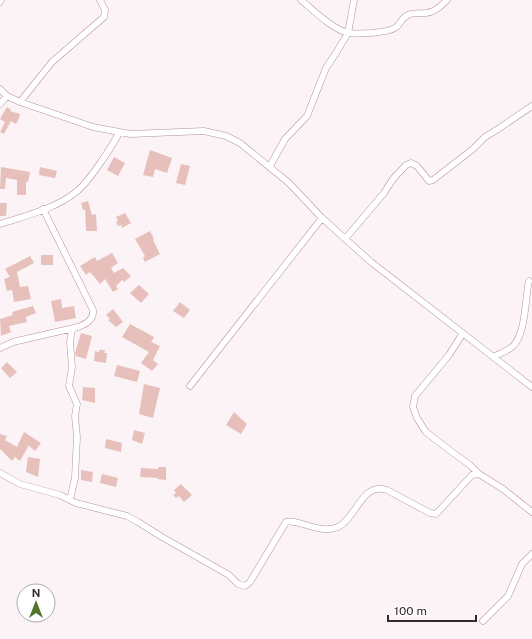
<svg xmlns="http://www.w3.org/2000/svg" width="532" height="639" font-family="'Public Sans',sans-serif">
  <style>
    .building { fill: #e7c0bc }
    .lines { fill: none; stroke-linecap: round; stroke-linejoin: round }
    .minor-casing { stroke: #b6939d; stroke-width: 7 }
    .minor { stroke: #fff; stroke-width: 6 }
  </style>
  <rect width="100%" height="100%" fill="#fbf3f5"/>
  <path class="building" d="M7,107L11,110L10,111L20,114L19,118L16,124L11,121L4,134L0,132L5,122L0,119Z
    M150,150L172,158L167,173L155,169L153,177L143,175Z
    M114,157L125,163L118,176L107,170Z
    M181,164L190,166L185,185L176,183Z
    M1,167L30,172L28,182H26V195H17V180L6,178L5,189H0Z
    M40,167L57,171L55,178L39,175Z
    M88,201L92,215L96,214L97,231H86L85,209L83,210L81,203Z
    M0,203H7L6,216H0Z
    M125,213L131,223L122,228L121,225L118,226L116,222L118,221L116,217Z
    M150,231L154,239L153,240L160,254L145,262L143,258L145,256L135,239Z
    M112,253L118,263L111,268L114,273L123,268L131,276L124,282L122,280L116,286L118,289L113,292L105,279L100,284L90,272L86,275L80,266L95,257L97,261Z
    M41,255H53V265H41Z
    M30,256L34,263L17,272L20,287L28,286L31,299L14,302L12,290L7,291L4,279L10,277L5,269Z
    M139,285L149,294L141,303L130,293Z
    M61,299L62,308L74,306L76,318L55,322L51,301Z
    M180,302L190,310L184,318L173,311Z
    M33,306L36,313L26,317L27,322L9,326L11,332L1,336L0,319L13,315L12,312Z
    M113,309L123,322L116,327L108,320L110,319L106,315Z
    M130,324L154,337L151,342L160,346L153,360L158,364L152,371L141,363L149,352L122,337Z
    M81,333L92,336L86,359L76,356L75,353Z
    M99,350H105L104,353H107L106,363L94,361L95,351L99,352Z
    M7,362L17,372L10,378L1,368Z
    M117,365L140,371L137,382L114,376Z
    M144,384L160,388L153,418L139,414Z
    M83,387L95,388V403L82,400Z
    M234,412L247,424L241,434L226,425Z
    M134,430L145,433L142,444L132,440Z
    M24,432L41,443L35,451L29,446V445L20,461L15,457L12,461L0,449V434L7,436L5,440L17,447Z
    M106,439L122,443L121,452L105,448Z
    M28,457L40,459L38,477L26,472Z
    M158,467H166V480L157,479L158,478L140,477L141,468L158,469Z
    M81,470L93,472L92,482L81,480Z
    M102,474L118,478L116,487L100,483Z
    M181,484L192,495L184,502L179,496L176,498L173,495L176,493L174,490Z"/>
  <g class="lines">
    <defs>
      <path id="minor" d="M301,0C313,10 333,30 349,33C356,34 364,33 371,33C379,32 388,32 395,28C401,24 401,18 408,15C414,12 420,14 426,13C435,12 441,6 447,0
        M0,2L1,0
        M0,89L7,96L20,102L93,127L130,134L204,131L226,136L240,143L289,183L322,218L371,262L532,387
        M20,102L52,62L104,17L105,10L100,0
        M0,104L7,96
        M270,166L285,139L307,116L326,68L336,53L348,33L354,0
        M0,224C25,216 55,209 76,192C89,182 111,148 119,133
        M345,239L384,193L393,179L406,165L411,163L417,166L429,181L433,180L473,149L485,137L498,129L532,106
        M463,333L449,355L415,396L413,407L417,418L426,432L452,452L470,465L479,474
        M0,348L13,342L78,327C86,324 94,320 93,310L43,209
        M493,357C499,354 507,351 512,347C526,336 525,298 529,281
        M190,386L322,218
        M0,473L20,484L60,495L76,503L127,516L138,522L162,537L229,575L238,584L245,586L250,582L286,522C297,518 320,535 338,527C356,519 362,481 387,490L430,513L436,514L472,475L479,474L503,489L532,512
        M70,500L75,478L77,437L75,416L77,404L69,386L72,367L70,342L72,329
        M483,621L508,596L522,564L532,554"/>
    </defs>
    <use href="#minor" class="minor-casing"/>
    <use href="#minor" class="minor"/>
  </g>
  <g transform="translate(36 603)"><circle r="19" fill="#ffffff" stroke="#afa9ab"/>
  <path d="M0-3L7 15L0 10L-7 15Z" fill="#52752d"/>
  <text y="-6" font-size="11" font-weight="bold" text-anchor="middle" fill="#36282c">N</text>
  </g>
  <path d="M388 615v6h88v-6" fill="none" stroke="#36282c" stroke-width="2"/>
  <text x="394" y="615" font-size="12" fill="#36282c" stroke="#ffffff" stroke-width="3" paint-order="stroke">100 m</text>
</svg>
